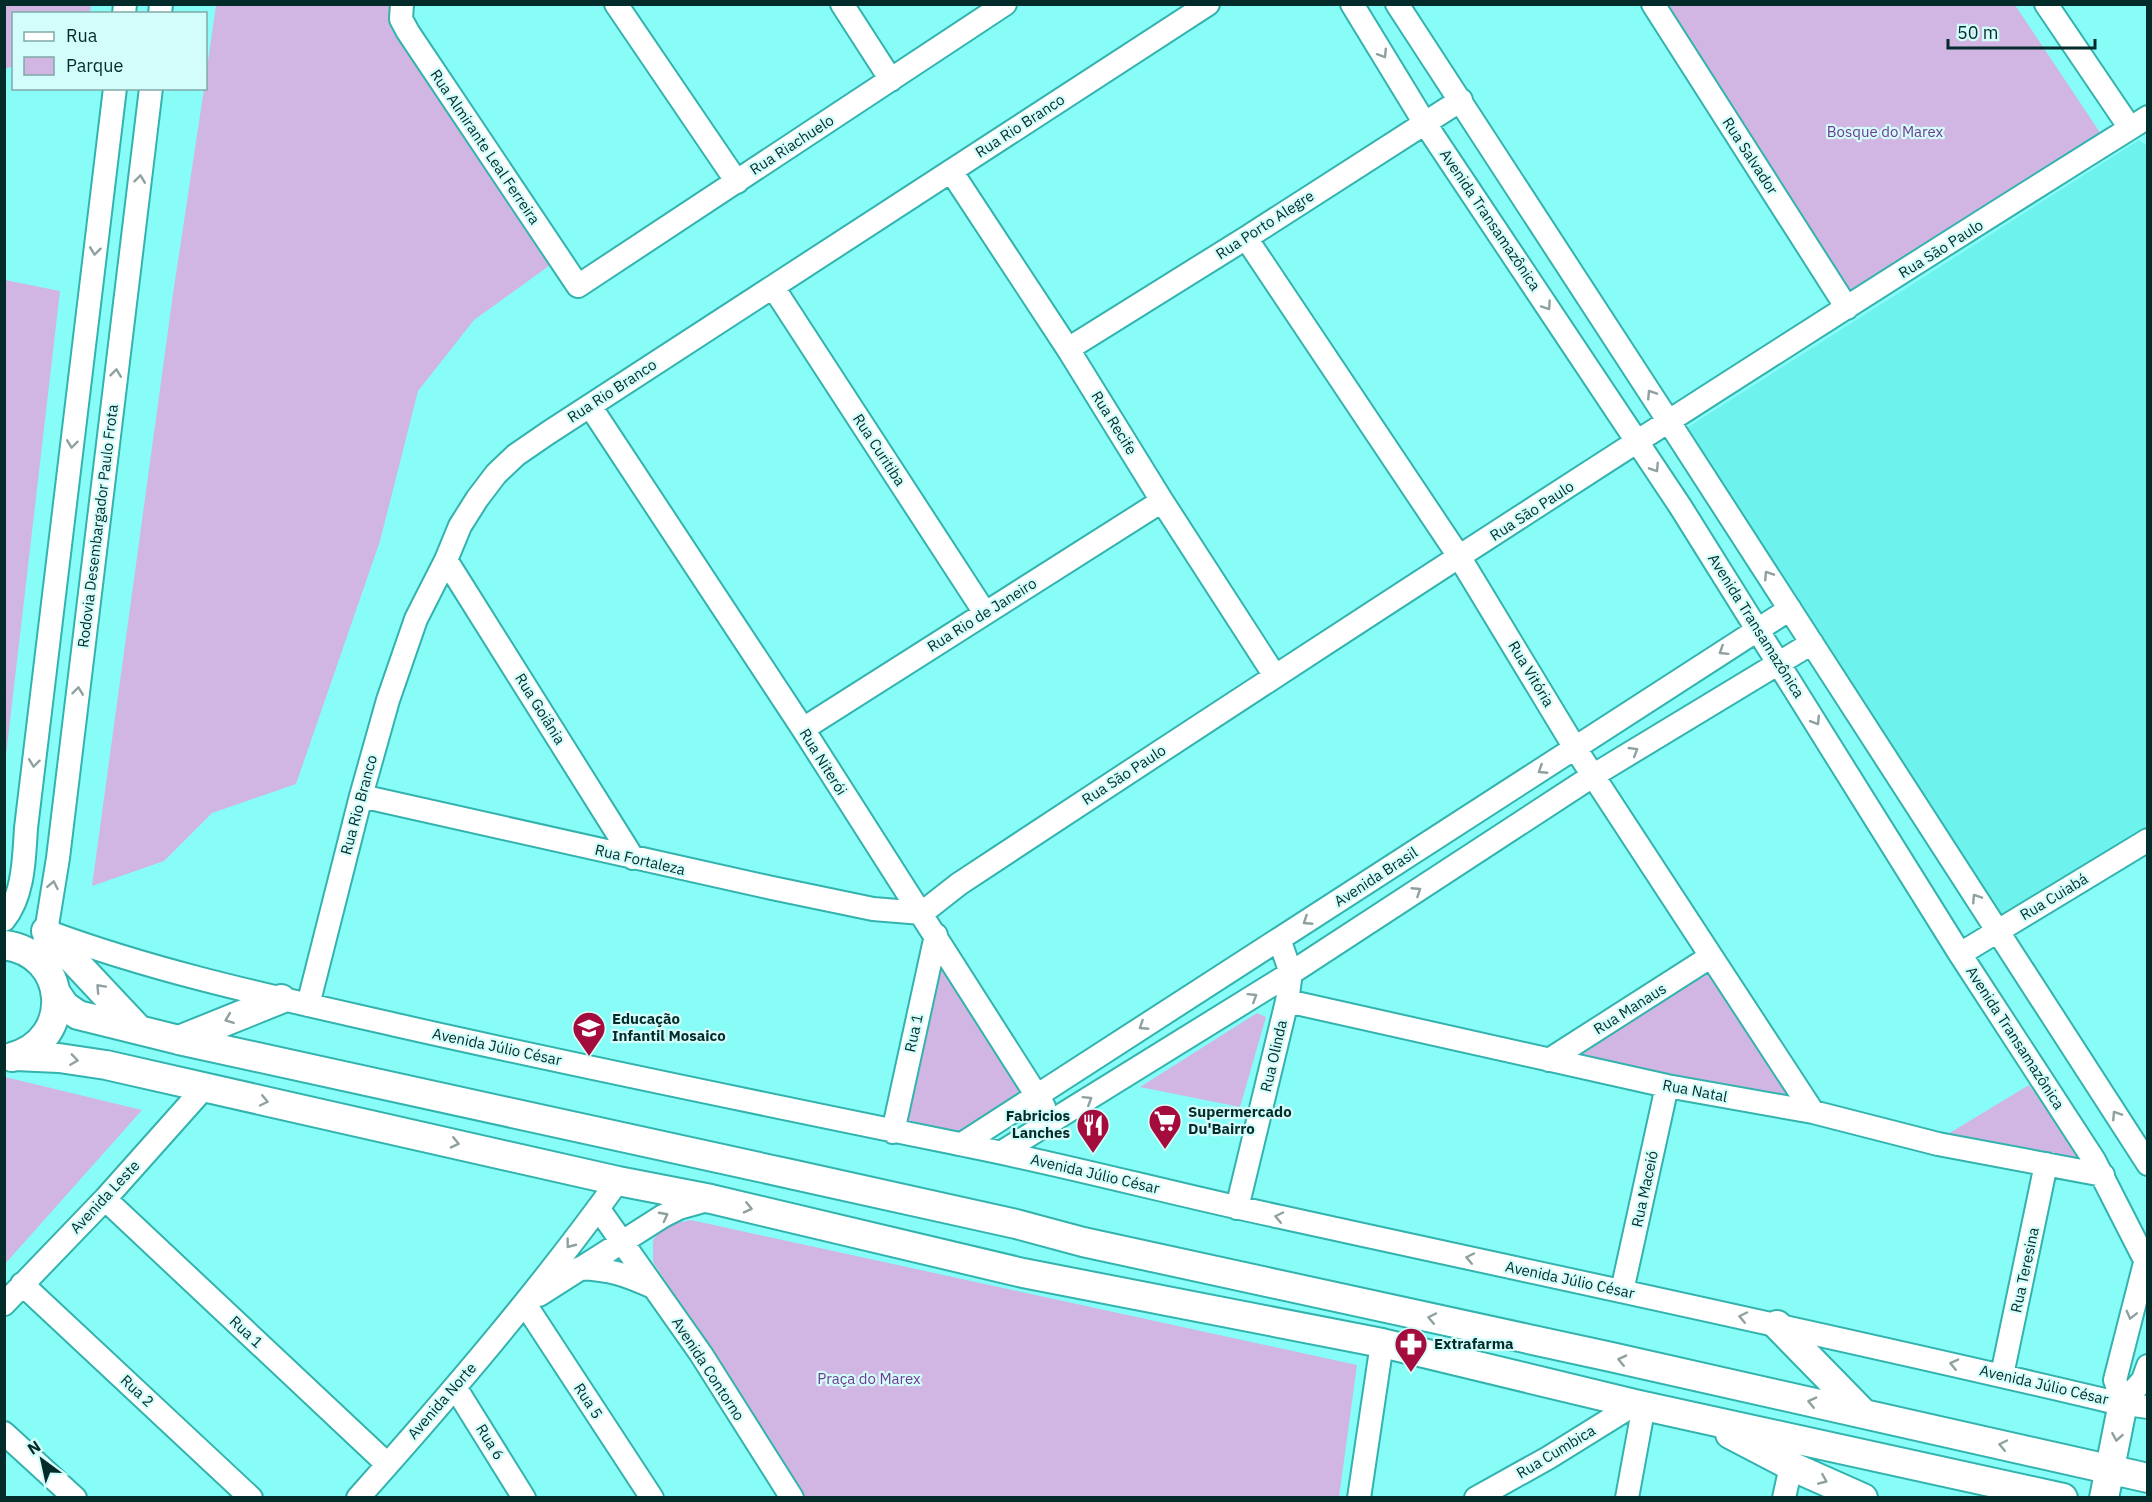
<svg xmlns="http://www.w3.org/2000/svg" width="2152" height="1502" font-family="'IBM Plex Sans',sans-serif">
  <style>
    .built { fill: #6df2ed }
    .green { fill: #d1b5e2 }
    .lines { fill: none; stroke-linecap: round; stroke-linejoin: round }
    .minor-casing { stroke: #33b2ae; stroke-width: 26 }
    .major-casing { stroke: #33b2ae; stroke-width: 32 }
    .minor { stroke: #fff; stroke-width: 22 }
    .major { stroke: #fff; stroke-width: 28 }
    .oneway { stroke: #8ea09f }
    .labels { text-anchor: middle; stroke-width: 4.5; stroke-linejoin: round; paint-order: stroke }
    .street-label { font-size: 15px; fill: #032b2a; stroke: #d3fdfa }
    .park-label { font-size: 15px; fill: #70398e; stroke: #d3fdfa }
    .poi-label { font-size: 15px; font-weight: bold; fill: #032b2a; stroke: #d3fdfa; text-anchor: start }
  </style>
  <rect width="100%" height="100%" fill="#88fdf8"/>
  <path class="built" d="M2139,140L2147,146V829L2000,921L1685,429Z"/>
  <path class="green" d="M4,5L5,4L91,5L90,13L14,14L13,66L5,69Z
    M216,5H389L553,263L474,320L418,391L380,541L296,784L212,813L164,861L92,886L173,294L204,89L206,88V76Z
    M1651,5H2015L2107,143L1847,308Z
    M5,280L60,291L5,764L4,280Z
    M1711,958L1812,1114L1555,1056Z
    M942,966L1022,1093L959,1135L905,1124Z
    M1257,1013L1266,1017L1240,1107L1140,1087Z
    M5,1077L142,1110L5,1264L4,1077Z
    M2029,1085L2084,1163L1938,1140Z
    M691,1220L1357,1365L1339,1497H805L653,1262V1240L664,1226Z"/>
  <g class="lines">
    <defs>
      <path id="minor" d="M402,4L401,19L408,32L578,286L1005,4
        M616,4L737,182
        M842,4L891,80
        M1352,4L1424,122L1680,506L1960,954L2094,1160L2144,1258
        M1397,4L1669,422L2148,1164
        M1653,4L1847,308
        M2046,4L2130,128
        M124,14L125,4
        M160,14L161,4
        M951,171L1068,349L1162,501L1275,676
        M1246,238L1460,558L1575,748L1813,1112
        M773,287L985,613
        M1068,349L1246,238L1461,100
        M590,406L803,729L1044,1107
        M446,560L633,858
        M803,729L1162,501
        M361,796L772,888L873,909L922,913L959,884C1353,624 1748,367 2148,117
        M4,920C24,895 24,858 26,828L115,88
        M46,931C159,973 278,998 396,1025C586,1068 778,1107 969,1146C1074,1167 1177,1195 1281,1217C1558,1278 1836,1336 2113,1402L2148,1407
        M44,944L58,858L151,88
        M1960,954L2148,840
        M1287,1001L1667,1086L1813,1112L1938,1144L2103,1175
        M308,1005L361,796L388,700L416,619L446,560L460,526L477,499L496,474L516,455L548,433L1208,4
        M1549,1060L1710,957
        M893,1132L936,935
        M962,1144L1790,609
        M1002,1152L1291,973L1594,775L1812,643
        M105,1199L387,1464
        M598,1208L701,1354L792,1498
        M1237,1208L1287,1001L1291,973L1279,939
        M2148,1251L2115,1380L2123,1403L2143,1380L2148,1366
        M580,1268C612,1270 624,1274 653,1287
        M22,1284L251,1498
        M1622,1291L1667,1086
        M539,1295L663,1216L679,1208L711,1199
        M4,1304L105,1199L204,1088
        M525,1304L652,1498
        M2002,1375L2046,1164
        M455,1387L524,1498
        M4,1433L75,1498
        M358,1498C449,1396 538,1292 618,1181
        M1359,1498L1382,1343
        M1476,1498L1548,1458L1635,1404
        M1627,1498L1644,1405
        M1784,1498L1791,1466"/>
      <path id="major" d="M46,931L139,1030
        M4,945C69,953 75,1040 12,1057
        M56,993L65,1006L78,1015L179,1040L795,1175L1016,1224L1083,1242L1611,1357L2148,1478
        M179,1040L281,999
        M15,1056L59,1058L106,1065L618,1181L711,1199L1023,1273L1382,1343L1635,1404L2063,1498
        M1777,1325L1863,1413
        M1730,1434L1791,1466L1863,1498
        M2104,1498L2123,1403"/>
    </defs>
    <use href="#minor" class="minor-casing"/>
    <use href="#major" class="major-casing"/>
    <use href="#minor" class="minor"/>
    <use href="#major" class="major"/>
  </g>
  <defs><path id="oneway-chevron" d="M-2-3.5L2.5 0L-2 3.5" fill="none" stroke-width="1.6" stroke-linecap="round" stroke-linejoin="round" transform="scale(1.5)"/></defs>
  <g class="oneway">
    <use href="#oneway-chevron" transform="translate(1383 54) rotate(58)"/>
    <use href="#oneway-chevron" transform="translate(140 179) rotate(-83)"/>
    <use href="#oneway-chevron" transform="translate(95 251) rotate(97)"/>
    <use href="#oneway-chevron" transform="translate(1547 306) rotate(56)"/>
    <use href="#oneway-chevron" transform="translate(116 373) rotate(-83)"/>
    <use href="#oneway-chevron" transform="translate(1651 394) rotate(-123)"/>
    <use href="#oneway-chevron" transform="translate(72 444) rotate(97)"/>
    <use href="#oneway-chevron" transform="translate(1655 468) rotate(57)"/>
    <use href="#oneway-chevron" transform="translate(1768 575) rotate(-123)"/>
    <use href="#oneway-chevron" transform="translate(1723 651) rotate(148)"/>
    <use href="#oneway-chevron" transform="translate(78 691) rotate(-83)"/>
    <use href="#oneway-chevron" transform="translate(1816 721) rotate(58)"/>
    <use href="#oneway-chevron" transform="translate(1634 751) rotate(-31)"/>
    <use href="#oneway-chevron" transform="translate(34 763) rotate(97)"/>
    <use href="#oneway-chevron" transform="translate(1542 770) rotate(147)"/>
    <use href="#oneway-chevron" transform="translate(53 885) rotate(-79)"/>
    <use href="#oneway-chevron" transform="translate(1417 891) rotate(-33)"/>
    <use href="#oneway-chevron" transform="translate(1976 898) rotate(-123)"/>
    <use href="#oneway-chevron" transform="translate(1307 921) rotate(147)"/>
    <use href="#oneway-chevron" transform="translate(100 988) rotate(-133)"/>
    <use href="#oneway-chevron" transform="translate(1253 997) rotate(-32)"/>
    <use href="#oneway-chevron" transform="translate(229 1019) rotate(159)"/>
    <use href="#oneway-chevron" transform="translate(1143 1026) rotate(147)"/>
    <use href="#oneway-chevron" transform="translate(74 1060) rotate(8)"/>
    <use href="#oneway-chevron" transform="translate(1088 1100) rotate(-32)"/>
    <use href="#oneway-chevron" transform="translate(264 1101) rotate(12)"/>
    <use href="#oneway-chevron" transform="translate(2116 1115) rotate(-123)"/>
    <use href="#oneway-chevron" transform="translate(455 1143) rotate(13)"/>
    <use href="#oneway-chevron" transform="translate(748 1208) rotate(13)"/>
    <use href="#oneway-chevron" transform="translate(664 1216) rotate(-28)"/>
    <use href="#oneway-chevron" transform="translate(1279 1217) rotate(-168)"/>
    <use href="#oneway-chevron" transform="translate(570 1244) rotate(127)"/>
    <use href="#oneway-chevron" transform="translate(1470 1258) rotate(-168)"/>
    <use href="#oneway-chevron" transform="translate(2131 1315) rotate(104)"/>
    <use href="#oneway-chevron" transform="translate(1743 1317) rotate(-168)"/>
    <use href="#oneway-chevron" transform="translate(1432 1318) rotate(-168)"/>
    <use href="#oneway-chevron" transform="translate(1622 1360) rotate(-167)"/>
    <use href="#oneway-chevron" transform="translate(1954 1364) rotate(-167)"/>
    <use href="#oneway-chevron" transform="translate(1812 1402) rotate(-167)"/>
    <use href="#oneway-chevron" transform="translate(2117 1437) rotate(100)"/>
    <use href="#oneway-chevron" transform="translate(2003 1445) rotate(-168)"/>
    <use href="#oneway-chevron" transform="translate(1823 1480) rotate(23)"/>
  </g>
  <defs>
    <symbol id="school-pin" viewBox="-11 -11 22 30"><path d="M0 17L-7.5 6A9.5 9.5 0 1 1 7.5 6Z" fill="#a50c3e" stroke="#d3fdfa"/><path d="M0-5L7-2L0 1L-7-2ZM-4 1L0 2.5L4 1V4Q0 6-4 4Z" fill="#fff"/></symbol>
    <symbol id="supermarket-pin" viewBox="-11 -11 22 30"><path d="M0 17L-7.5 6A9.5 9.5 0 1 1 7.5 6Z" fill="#a50c3e" stroke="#d3fdfa"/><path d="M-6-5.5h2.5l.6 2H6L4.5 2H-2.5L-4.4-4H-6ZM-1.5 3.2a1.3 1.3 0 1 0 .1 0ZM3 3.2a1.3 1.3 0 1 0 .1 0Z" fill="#fff"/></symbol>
    <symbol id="restaurant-pin" viewBox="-11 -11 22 30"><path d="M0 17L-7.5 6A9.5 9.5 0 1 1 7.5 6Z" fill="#a50c3e" stroke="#d3fdfa"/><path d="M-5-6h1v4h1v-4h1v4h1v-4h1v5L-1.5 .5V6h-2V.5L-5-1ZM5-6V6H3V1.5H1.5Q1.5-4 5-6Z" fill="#fff"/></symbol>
    <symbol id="pharmacy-pin" viewBox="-11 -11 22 30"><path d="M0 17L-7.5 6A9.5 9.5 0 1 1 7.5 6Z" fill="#a50c3e" stroke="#d3fdfa"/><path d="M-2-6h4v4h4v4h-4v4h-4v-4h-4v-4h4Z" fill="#fff"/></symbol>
  </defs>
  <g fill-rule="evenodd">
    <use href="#school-pin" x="570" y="1009" width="38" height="52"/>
    <use href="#supermarket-pin" x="1146" y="1102" width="38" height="52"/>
    <use href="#restaurant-pin" x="1074" y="1106" width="38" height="52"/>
    <use href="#pharmacy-pin" x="1392" y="1325" width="38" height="52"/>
  </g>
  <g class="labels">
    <g class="street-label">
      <text transform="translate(1020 126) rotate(-33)" y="5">Rua Rio Branco</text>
      <text transform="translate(792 145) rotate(-33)" y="5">Rua Riachuelo</text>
      <text transform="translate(485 147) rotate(56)" y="5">Rua Almirante Leal Ferreira</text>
      <text transform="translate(1750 156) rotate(57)" y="5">Rua Salvador</text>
      <text transform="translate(1490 220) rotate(56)" y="5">Avenida Transamazônica</text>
      <text transform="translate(1265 225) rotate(-33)" y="5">Rua Porto Alegre</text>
      <text transform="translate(1941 249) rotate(-32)" y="5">Rua São Paulo</text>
      <text transform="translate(612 391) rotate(-33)" y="5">Rua Rio Branco</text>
      <text transform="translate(1114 423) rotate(58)" y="5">Rua Recife</text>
      <text transform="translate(879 450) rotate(57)" y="5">Rua Curitiba</text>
      <text transform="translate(1532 511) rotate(-33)" y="5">Rua São Paulo</text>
      <text transform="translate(98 526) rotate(-83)" y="5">Rodovia Desembargador Paulo Frota</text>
      <text transform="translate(982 615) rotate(-32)" y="5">Rua Rio de Janeiro</text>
      <text transform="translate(1756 626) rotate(58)" y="5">Avenida Transamazônica</text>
      <text transform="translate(1531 674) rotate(59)" y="5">Rua Vitória</text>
      <text transform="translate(540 709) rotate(58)" y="5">Rua Goiânia</text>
      <text transform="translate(823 762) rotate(58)" y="5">Rua Niterói</text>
      <text transform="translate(1124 775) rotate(-33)" y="5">Rua São Paulo</text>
      <text transform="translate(359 805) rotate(-75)" y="5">Rua Rio Branco</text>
      <text transform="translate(640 860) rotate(13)" y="5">Rua Fortaleza</text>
      <text transform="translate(1376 877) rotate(-33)" y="5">Avenida Brasil</text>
      <text transform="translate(2054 897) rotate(-31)" y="5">Rua Cuiabá</text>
      <text transform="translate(1630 1009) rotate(-32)" y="5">Rua Manaus</text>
      <text transform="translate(914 1033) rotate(-78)" y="5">Rua 1</text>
      <text transform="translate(2015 1038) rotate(57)" y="5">Avenida Transamazônica</text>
      <text transform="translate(497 1047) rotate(12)" y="5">Avenida Júlio César</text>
      <text transform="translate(1274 1056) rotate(-77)" y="5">Rua Olinda</text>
      <text transform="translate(1695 1091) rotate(11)" y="5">Rua Natal</text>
      <text transform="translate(1095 1174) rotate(13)" y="5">Avenida Júlio César</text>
      <text transform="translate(1645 1189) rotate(-78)" y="5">Rua Maceió</text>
      <text transform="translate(105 1197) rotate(-47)" y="5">Avenida Leste</text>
      <text transform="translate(2025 1270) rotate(-78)" y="5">Rua Teresina</text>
      <text transform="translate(1570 1280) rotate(12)" y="5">Avenida Júlio César</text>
      <text transform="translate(246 1332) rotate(43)" y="5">Rua 1</text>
      <text transform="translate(708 1369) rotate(57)" y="5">Avenida Contorno</text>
      <text transform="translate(2044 1385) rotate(13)" y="5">Avenida Júlio César</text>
      <text transform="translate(137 1391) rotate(43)" y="5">Rua 2</text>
      <text transform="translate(442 1401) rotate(-49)" y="5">Avenida Norte</text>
      <text transform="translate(588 1401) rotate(57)" y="5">Rua 5</text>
      <text transform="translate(490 1442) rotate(58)" y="5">Rua 6</text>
      <text transform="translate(1556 1452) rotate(-31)" y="5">Rua Cumbica</text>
    </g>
    <g class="park-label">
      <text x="1885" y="137">Bosque do Marex</text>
      <text x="869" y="1384">Praça do Marex</text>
    </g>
    <g class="poi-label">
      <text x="612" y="1024">Educação<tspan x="612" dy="17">Infantil Mosaico</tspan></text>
      <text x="1188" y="1117">Supermercado<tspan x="1188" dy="17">Du'Bairro</tspan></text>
      <text x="1070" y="1121" text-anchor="end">Fabricios<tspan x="1070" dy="17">Lanches</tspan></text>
      <text x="1434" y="1349">Extrafarma</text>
    </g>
  </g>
  <rect width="2152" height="1502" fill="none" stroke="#032b2a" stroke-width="12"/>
  <rect x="12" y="12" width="195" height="78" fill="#d3fdfa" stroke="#80a9a7" stroke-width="1.5"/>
  <rect x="24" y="32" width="30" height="9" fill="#ffffff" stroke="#80a9a7" stroke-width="1.5"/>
  <text x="66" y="42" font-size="18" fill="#032b2a">Rua</text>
  <rect x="24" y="57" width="30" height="18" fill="#d1b5e2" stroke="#80a9a7" stroke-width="1.5"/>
  <text x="66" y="72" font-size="18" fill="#032b2a">Parque</text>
  <g transform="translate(42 1460) rotate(327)" stroke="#d3fdfa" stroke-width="4.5" paint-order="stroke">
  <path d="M0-4.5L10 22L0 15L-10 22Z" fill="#032b2a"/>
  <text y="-9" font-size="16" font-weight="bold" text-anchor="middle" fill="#032b2a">N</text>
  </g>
  <path d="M1948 39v9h147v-9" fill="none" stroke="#032b2a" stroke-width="3"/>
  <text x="1957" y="39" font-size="18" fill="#032b2a" stroke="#d3fdfa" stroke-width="4.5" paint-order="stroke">50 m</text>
</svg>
